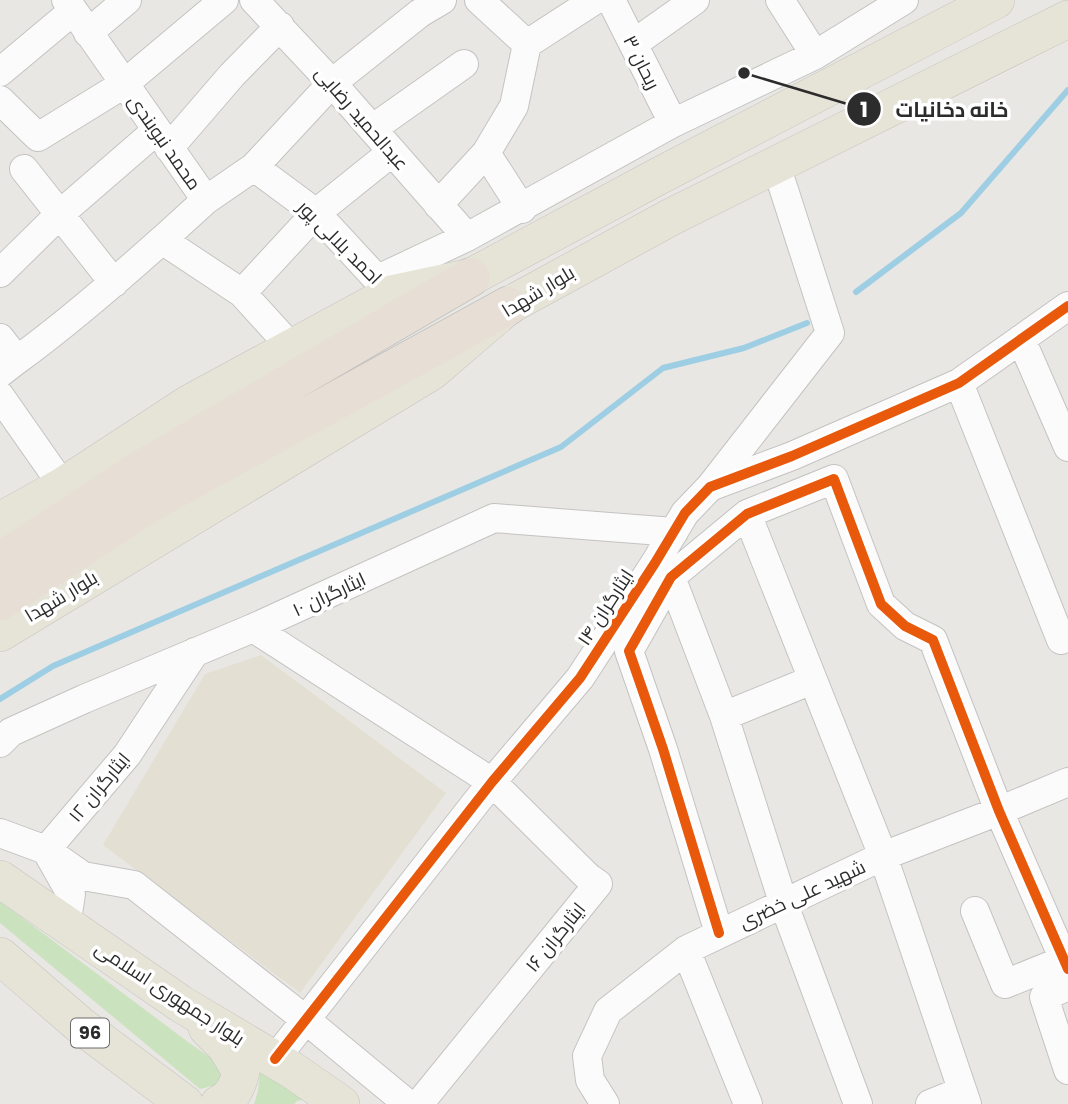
<svg xmlns="http://www.w3.org/2000/svg" width="1068" height="1104" font-family="Poppins,Cairo,sans-serif">
  <style>
    .education { fill: #e3dfd2 }
    .green { fill: #cbe2bf }
    .lines { fill: none; stroke-linecap: round; stroke-linejoin: round }
    .stream { stroke: #9dcee4; stroke-width: 6 }
    .minor-casing { stroke: #c4c3c2; stroke-width: 30 }
    .major-casing { stroke: #c5c4c2; stroke-width: 38 }
    .highway-casing { stroke: #c5c4c2; stroke-width: 40 }
    .minor { stroke: #fcfbfb; stroke-width: 28 }
    .major { stroke: #e6e3d7; stroke-width: 37 }
    .highway { stroke: #e7ded6; stroke-width: 38 }
    .cycleway-casing { stroke: #fff; stroke-width: 15 }
    .cycleway { stroke: #e8590c; stroke-width: 10 }
    .labels { text-anchor: middle; stroke-width: 7; stroke-linejoin: round; paint-order: stroke }
    .shield { fill: #fff; stroke: #6b6b6b; stroke-width: 2 }
    .shield-label { font-size: 18px; font-weight: bold; fill: #2c2c2c }
    .street-label { font-size: 19px; fill: #2c2c2c; stroke: #fff }
    .leader { fill: none; stroke: #2c2c2c; stroke-width: 2.5 }
    .callout-dot { fill: #2c2c2c; stroke: #fff; stroke-width: 2.5 }
    .mark-label { font-size: 21px; text-anchor: middle; font-weight: bold; fill: #fff }
    .callout-label { font-size: 21px; text-anchor: middle; font-weight: bold; fill: #2c2c2c; stroke: #fff; stroke-width: 7; stroke-linejoin: round; paint-order: stroke }
  </style>
  <rect width="100%" height="100%" fill="#e9e7e3"/>
  <path class="education" d="M261,655L446,793L300,993L103,845L205,674Z"/>
  <path class="green" d="M0,901L188,1042L221,1065L222,1073L216,1085L200,1089L0,923Z
    M261,1065L310,1098L297,1101L294,1104H254L258,1091Z"/>
  <g class="lines">
    <path class="stream" d="M856,292L961,213L1068,90
      M0,699L53,666L561,447L663,368L744,348L807,323"/>
    <defs>
      <path id="minor" d="M66,0L206,200L162,240L242,293L292,348
        M254,0L332,83L467,237
        M479,0L527,44
        M611,0L673,123
        M780,0L815,55
        M88,33L127,0
        M633,44L695,0
        M0,72L73,11
        M0,100L38,137L124,84L224,0
        M372,129L464,64
        M169,148L232,75L280,26
        M486,153L522,209
        M254,167L316,213L389,292
        M24,169L114,283
        M206,200L254,167L332,83L420,13L442,0
        M438,205L486,153L514,106L527,44L595,0
        M0,273L60,214L157,130
        M378,279L467,237L673,123L815,55L904,0
        M242,293L316,213L392,152
        M0,338L17,360L0,373
        M1021,339L1068,447
        M17,360C68,323 115,282 162,240
        M959,383L1061,640
        M0,396L63,486
        M710,487L830,333L776,165
        M747,514L883,856L967,1104
        M671,577L724,716L783,902L858,1104
        M253,628L492,782L588,877L598,884L419,1104
        M724,716L812,680
        M0,743L11,732L84,699L253,628L494,518L674,532
        M0,833L46,850L83,876L134,885L306,1020L408,1104
        M975,911L1005,984L1064,960
        M66,926L71,894L46,850L127,755L195,652
        M719,933L663,749L629,651L671,577L747,514L834,479L881,604L905,626L933,640L999,811L1068,969
        M686,950L748,1104
        M1068,986L1044,997L1068,1070
        M275,1059L492,782L580,678L655,563L685,513L710,487L792,456L959,383L1068,306
        M605,1104L590,1080L587,1056L608,1011L686,950L883,856L999,811L1068,782
        M930,1104L962,1091"/>
      <path id="major" d="M0,521L63,486L190,403L391,294L471,277L657,177L996,0
        M0,633L431,372L508,306L671,217L1068,19
        M0,879L181,1004L292,1070L341,1104
        M0,956L80,1025L185,1104
        M207,1028L226,1047L241,1072C237,1087 233,1097 219,1104"/>
      <path id="highway" d="M0,562L135,473L471,277
        M0,601L148,504L508,306"/>
    </defs>
    <use href="#minor" class="minor-casing"/>
    <use href="#major" class="major-casing"/>
    <use href="#highway" class="highway-casing"/>
    <use href="#minor" class="minor"/>
    <use href="#major" class="major"/>
    <use href="#highway" class="highway"/>
    <defs>
      <path id="cycleway" d="M719,933L663,749L629,651L671,577L747,514L834,479L881,604L905,626L933,640L999,811L1068,969
        M275,1059L492,782L580,678L655,563L685,513L710,487L792,456L959,383L1068,306"/>
    </defs>
    <use href="#cycleway" class="cycleway-casing"/>
    <use href="#cycleway" class="cycleway"/>
  </g>
  <g class="labels">
    <rect class="shield" x="71" y="1018.5" width="38" height="29" rx="5"/>
    <g class="shield-label">
      <text x="90" y="1039">96</text>
    </g>
    <g class="street-label">
      <text transform="translate(642 62) rotate(63)" y="7">ریحان ۳</text>
      <text transform="translate(362 118) rotate(49)" y="7">عبدالحمید رضایی</text>
      <text transform="translate(165 142) rotate(55)" y="7">محمد نبوبندی</text>
      <text transform="translate(340 242) rotate(45)" y="7">احمد بلالی پور</text>
      <text transform="translate(538 291) rotate(-31)" y="7">بلوار شهدا</text>
      <text transform="translate(329 594) rotate(-25)" y="7">ایثارگران ۱۰</text>
      <text transform="translate(61 596) rotate(-31)" y="7">بلوار شهدا</text>
      <text transform="translate(605 607) rotate(-57)" y="7">ایثارگران ۱۴</text>
      <text transform="translate(99 787) rotate(-50)" y="7">ایثارگران ۱۲</text>
      <text transform="translate(802 894) rotate(-25)" y="7">شهید علی خضری</text>
      <text transform="translate(555 937) rotate(-51)" y="7">ایثارگران ۱۶</text>
      <text transform="translate(170 993) rotate(33)" y="7">بلوار جمهوری اسلامی</text>
    </g>
  </g>
  <path class="leader" d="M744 73L864 109"/>
  <g class="callout-dot">
    <circle cx="744" cy="73" r="7"/>
    <circle cx="864" cy="109" r="18"/>
  </g>
  <g class="mark-label">
    <text x="864" y="117">1</text>
  </g>
  <g class="callout-label">
    <text x="952" y="117">خانه دخانیات</text>
  </g>
</svg>
